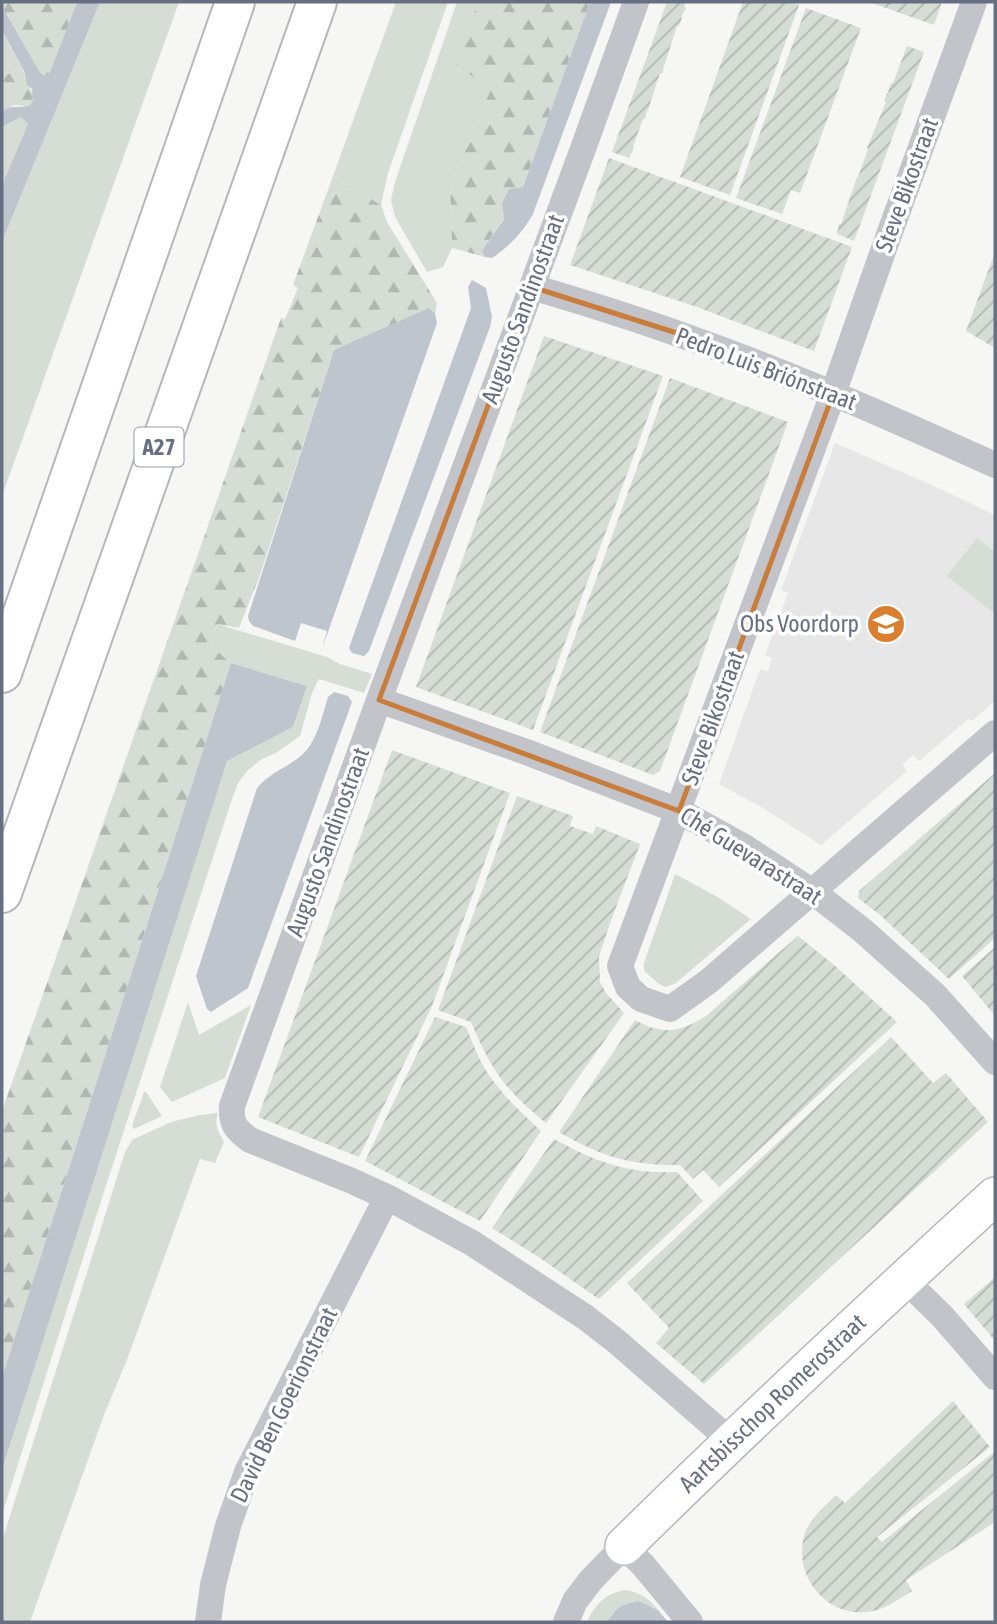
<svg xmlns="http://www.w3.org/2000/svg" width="997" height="1624" font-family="'Asap Condensed',sans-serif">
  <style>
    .built { fill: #e7e7e7 }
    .green { fill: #d6ddd5 }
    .forest { fill: url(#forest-firs) }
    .garden { fill: url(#garden-furrows) }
    .water { fill: #bec5cd }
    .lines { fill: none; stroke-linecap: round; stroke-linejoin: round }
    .secondary-casing { stroke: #b5b7bd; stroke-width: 40 }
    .highway-casing { stroke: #b5b7bb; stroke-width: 42 }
    .street { stroke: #c2c4c9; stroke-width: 26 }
    .secondary { stroke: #fff; stroke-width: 37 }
    .highway { stroke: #fff; stroke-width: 38 }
    .marked { fill: none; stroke: #c97d3c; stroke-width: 5; stroke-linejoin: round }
    .labels { text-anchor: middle; stroke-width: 7; stroke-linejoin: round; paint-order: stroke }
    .shield { fill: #fff; stroke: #959ba8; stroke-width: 2 }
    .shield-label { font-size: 23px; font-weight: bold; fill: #677083 }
    .street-label { font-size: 24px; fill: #677083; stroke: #fff }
    .poi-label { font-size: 24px; fill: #677083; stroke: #fff; text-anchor: end }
  </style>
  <defs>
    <pattern id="forest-firs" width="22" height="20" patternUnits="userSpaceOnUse" patternTransform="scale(1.75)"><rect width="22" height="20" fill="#d6ddd5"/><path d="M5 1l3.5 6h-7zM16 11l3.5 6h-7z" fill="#b1b8b2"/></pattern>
    <pattern id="garden-furrows" width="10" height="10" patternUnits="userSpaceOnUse" patternTransform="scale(1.75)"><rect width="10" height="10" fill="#d6ddd5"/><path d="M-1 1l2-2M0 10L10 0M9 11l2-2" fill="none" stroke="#b1b8b2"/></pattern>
  </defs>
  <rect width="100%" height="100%" fill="#f6f7f4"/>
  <path class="built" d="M835,443L932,485L995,515V701L972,721L968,719L919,761L913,755L902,765L907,771L821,845L763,808L719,784L760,669L768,671L772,658L765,655L788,593L781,590Z"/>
  <path class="green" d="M100,2H179L2,496V242Z
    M396,2H448L388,173L381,205L333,176Z
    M457,2H481L470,18L491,89L450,186L452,248L443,267L427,272L395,217L391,200L395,182Z
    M2,30L21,66L2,78Z
    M21,117L28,124L2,185V127Z
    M977,538L995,552V614L947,576Z
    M217,624L327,657L340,664L372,674L364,693L319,679L312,693L300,736L276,753L262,759L247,771L238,783L230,805L101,1201L2,1515V1470L227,760L293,727L307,686L231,663L211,646Z
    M675,874L716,896L751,919L676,983L666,987L659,984L644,971V963Z
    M188,1002L199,1035L251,1005L225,1078L172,1102L160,1087Z
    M144,1092H146L162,1116L134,1129L132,1126Z
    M218,1113C214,1126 218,1130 224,1142L215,1163L200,1159L128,1357L104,1415L30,1622H2V1541L125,1152L132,1140L171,1122L200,1115Z
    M625,1590C641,1593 649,1598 658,1610L639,1601L613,1613L607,1622H587C595,1604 606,1593 625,1590Z"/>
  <path class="forest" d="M2,2H77L49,75L43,76L40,74L2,6Z
    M481,2H590L523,187L509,189L502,203L504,218L483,249L482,252L485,257L452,248L450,186L491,89L456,65L470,18Z
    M21,66C25,72 24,78 27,83C31,92 37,94 30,105L25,106L15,105L2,111V78Z
    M333,176L381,205L387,222L437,303L435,313L433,311L334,350L260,575L239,628L217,624L211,646L231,663L2,1377V1111L281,318L285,319L298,288L293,285Z"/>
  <path class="garden" d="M667,2H686L684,7L686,8L681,17L682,18L679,26H677L662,73H660L648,110H647L645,119H643L633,147L634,148L629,158L612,152Z
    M743,2H789L799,5L730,195L680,177Z
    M869,2H942L934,25Z
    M806,8L861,28L800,193L791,190L782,214L736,198Z
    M907,46L924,52L854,241L837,234L839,224H841L857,177H858L868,149L867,148L886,102L884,101L887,93H889L888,92L891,83H893Z
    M609,158L852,247L814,351L694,306L570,265Z
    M995,252V348L966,331Z
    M544,336L663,376L533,730L416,687Z
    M670,378L788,422L660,771L653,775L540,732Z
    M392,750L510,793L432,1006L359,1157L258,1117Z
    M995,773V938L949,979L880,915L858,898L859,891Z
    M517,796L573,816L570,826L593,834L596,826L640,844L610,923L599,957L600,982L606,993L624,1013L546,1123C506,1091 491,1070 471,1022L438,1010Z
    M798,936L834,965L897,1022L719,1187L703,1170L693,1179L680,1165C631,1166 600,1156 559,1132L635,1020C664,1036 680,1032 706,1016Z
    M995,947V1016L962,976Z
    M435,1017L466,1027C473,1044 480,1063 491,1078C505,1098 523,1114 541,1131L480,1221L365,1161Z
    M891,1037L933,1083L946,1073L988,1122L704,1384L656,1343L669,1328L627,1283Z
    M554,1139C597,1162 626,1174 677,1172L703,1201L599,1299L540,1258L492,1228Z
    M995,1277V1341L964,1304Z
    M953,1401L990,1447L877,1537L882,1542L994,1452L995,1522L906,1580L912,1591C900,1598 888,1608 873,1611C828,1621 791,1576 805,1533C811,1517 825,1506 836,1495L845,1503Z"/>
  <path class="water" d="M77,2H100L2,242V185L28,124L21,117L2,127V111C14,104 19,109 30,105L33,100L32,89L27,85L24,71L2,30V6L40,73L46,76L50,72Z
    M590,2H611L533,214C522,233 510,246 492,258L485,257L482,252L483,249L504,219L502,203L509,189L523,187Z
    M472,280L486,288L492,317L490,327L369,651L364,656L352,653L349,648L355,631L471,308L468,287Z
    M429,308L435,313L437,323L322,649L327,631L301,623L295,641L253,626L249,621L248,616L334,350Z
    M231,663L307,686L293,727L227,761L2,1470V1377Z
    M334,692L348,696L352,702L248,988L211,1012L207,1009L196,976L257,788C269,774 283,769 297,759C317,745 321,719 328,697Z
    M639,1601L658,1610L668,1622H607C617,1607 622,1604 639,1601Z"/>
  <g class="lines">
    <defs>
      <g id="secondary">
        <path id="s1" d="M624,1546C745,1427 869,1311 995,1196"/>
      </g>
      <path id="highway" d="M2,673L235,2
        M2,893L317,2"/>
    </defs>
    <use href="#secondary" class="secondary-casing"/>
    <use href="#highway" class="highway-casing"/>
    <path class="street" d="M636,2L584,146L379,700L232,1106C231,1124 235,1129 250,1140L352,1181L387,1197L472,1243L585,1317L616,1341L731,1441
      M974,2L882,254L833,394L620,966L628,987L641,999L670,1009L709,981L995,733
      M532,287C583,302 634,318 684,336C790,373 893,419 995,465
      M379,700L529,753L679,811L746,848L813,892L862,930L935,995L995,1062
      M904,1279L942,1316L995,1377
      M208,1622L213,1585L228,1526L247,1472L387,1197
      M566,1622L575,1601L591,1580L624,1546L643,1565L690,1622"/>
    <use href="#secondary" class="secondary"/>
    <use href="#highway" class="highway"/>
  </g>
  <path class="marked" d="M532,287L683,335L833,394L679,811L379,700Z"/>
  <defs>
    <symbol id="school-disc" viewBox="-11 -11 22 22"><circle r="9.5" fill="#da7f30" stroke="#fff"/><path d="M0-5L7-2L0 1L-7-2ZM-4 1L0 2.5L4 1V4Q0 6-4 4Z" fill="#fff"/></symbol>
  </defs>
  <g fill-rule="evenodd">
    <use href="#school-disc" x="864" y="602" width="44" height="44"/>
  </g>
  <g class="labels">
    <rect class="shield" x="134.5" y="427.5" width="49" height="39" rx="5"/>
    <g class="shield-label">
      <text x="159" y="455">A27</text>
    </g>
    <g class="street-label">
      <text transform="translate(907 185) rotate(-70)" y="8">Steve Bikostraat</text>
      <text transform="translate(523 309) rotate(-70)" y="8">Augusto Sandinostraat</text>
      <text transform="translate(766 369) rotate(21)" y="8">Pedro Luis Briónstraat</text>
      <text transform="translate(713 718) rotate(-70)" y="8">Steve Bikostraat</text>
      <text transform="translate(328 842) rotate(-70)" y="8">Augusto Sandinostraat</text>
      <text transform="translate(751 856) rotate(32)" y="8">Ché Guevarastraat</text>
      <text dy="8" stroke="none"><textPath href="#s1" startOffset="206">Aartsbisschop Romerostraat</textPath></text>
      <text transform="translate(284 1405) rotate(-64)" y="8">David Ben Goerionstraat</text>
    </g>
    <g class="poi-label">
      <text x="859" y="632">Obs Voordorp</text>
    </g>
  </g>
  <rect width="997" height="1624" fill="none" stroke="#677083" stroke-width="7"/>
</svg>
